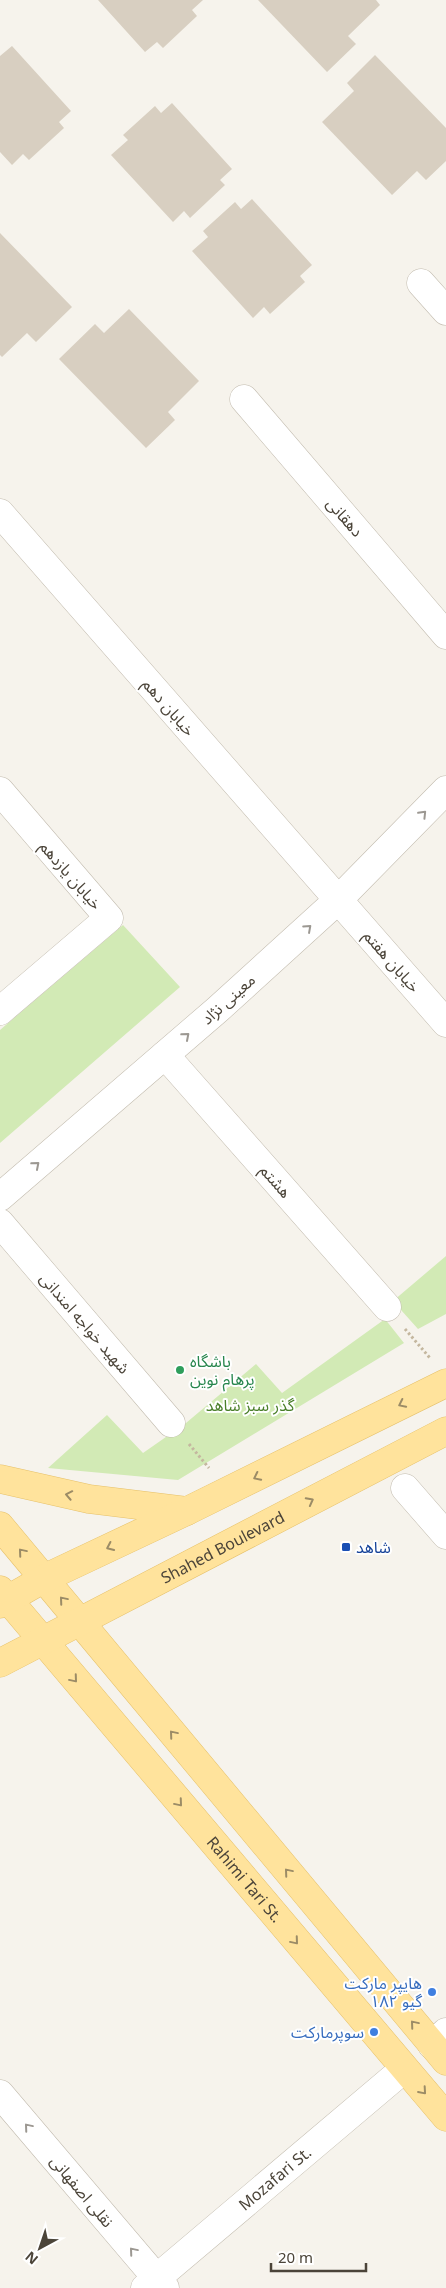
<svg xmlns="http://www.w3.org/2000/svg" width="446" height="2288" font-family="'Noto Sans','Noto Sans Arabic',sans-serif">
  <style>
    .green { fill: #d2eab5 }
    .building { fill: #d8cfc1 }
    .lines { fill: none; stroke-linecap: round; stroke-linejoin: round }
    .minor-casing { stroke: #c2bbae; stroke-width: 29 }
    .major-casing { stroke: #e6c16a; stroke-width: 29 }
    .path { stroke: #c4b79f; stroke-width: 3; stroke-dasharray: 2.5 2.5; stroke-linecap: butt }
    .minor { stroke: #fff; stroke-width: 28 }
    .major { stroke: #ffe39c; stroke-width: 28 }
    .oneway { stroke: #9c9892 }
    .oneway2 { stroke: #9c8c66 }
    .leisure-dot { fill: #2e9e5b; stroke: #fff; stroke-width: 2 }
    .transit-dot { fill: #1a4fb4; stroke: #fff; stroke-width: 2 }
    .shop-dot { fill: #3f7fe0; stroke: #fff; stroke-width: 2 }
    .labels { text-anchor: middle; stroke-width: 4; stroke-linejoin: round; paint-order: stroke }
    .street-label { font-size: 16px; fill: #4b4439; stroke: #fff }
    .leisure-label { font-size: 16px; fill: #27864d; stroke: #fff; text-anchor: start }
    .park-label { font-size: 16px; fill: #4a7f2a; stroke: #fff }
    .transit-label { font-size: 16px; fill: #164399; stroke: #fff; text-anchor: start }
    .shop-label { font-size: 16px; fill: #366cbe; stroke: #fff; text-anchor: end }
  </style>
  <rect width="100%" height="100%" fill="#f6f3ec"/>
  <path class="green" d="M123,925L180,987L0,1143V1030Z
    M446,1256V1314L418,1329L393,1301Z
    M385,1319L404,1343L178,1480L48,1468L107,1415L143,1453L186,1423L256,1364L282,1393Z"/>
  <path class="building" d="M98,0H203L192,10L197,16L163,48L157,42L145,52Z
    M258,0H376L380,5L348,36L356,44L327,72Z
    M12,46L71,111L59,122L64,128L29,160L23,154L12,165L0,152V56Z
    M375,55L446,128V161L426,180L417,171L392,195L322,122L354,91L347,83Z
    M172,103L232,169L220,180L225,185L190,218L184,211L173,222L111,155L128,140L123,135L155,106L161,113Z
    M252,199L312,265L300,276L305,282L270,314L264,307L253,318L192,251L208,237L203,231L235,202L241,209Z
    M0,233L72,307L36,342L27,333L2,357L0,355Z
    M129,309L199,381L168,412L175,420L146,448L59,359L95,324L104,333Z"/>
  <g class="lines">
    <defs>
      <g id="minor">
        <path d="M421,283L446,311"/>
        <path d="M244,399L446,635"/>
        <path d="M0,513L446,1023"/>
        <path d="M0,791L109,918L0,1011"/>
        <path d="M165,1055L387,1307"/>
        <path d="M0,1197L217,1010L338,900L446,790"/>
        <path d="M0,1223L171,1423"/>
        <path d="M405,1488L446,1535"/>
        <path d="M432,2045L446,2032"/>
        <path d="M0,2094L165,2288"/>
        <path id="s1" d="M145,2288L404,2069"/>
      </g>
      <g id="major">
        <path d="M0,1479L89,1499L187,1511"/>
        <path d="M0,1526L446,2061"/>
        <path id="s2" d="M0,1590L446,2117"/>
        <path d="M0,1604L45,1578L187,1511L446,1383"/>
        <path id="s3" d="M0,1663L446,1431"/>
      </g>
    </defs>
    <use href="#minor" class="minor-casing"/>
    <use href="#major" class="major-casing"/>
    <path class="path" d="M405,1329L430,1358
      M189,1444L209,1468"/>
    <use href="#minor" class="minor"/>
    <use href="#major" class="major"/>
  </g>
  <defs><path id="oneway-chevron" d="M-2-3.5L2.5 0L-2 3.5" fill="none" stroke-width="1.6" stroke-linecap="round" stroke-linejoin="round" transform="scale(1.25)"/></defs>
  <g class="oneway">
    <use href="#oneway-chevron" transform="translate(423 814) rotate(-46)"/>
    <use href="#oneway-chevron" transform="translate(308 928) rotate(-42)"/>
    <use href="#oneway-chevron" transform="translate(186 1036) rotate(-41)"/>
    <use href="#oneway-chevron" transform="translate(36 1165) rotate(-41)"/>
    <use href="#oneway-chevron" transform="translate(28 2127) rotate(-130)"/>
    <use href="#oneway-chevron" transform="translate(133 2251) rotate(-130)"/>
  </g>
  <g class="oneway2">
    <use href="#oneway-chevron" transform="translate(402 1404) rotate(154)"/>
    <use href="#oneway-chevron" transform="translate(257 1477) rotate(154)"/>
    <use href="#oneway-chevron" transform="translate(69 1495) rotate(-169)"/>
    <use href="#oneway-chevron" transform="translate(310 1501) rotate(-28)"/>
    <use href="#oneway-chevron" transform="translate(110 1547) rotate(155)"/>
    <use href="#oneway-chevron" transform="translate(22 1552) rotate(-130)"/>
    <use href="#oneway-chevron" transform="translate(63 1600) rotate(-130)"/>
    <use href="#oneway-chevron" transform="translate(74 1679) rotate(50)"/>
    <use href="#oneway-chevron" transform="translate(173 1734) rotate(-130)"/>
    <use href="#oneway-chevron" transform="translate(179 1803) rotate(50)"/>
    <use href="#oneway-chevron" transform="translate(288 1872) rotate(-130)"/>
    <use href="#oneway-chevron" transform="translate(295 1941) rotate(50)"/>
    <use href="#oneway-chevron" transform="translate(414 2024) rotate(-130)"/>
    <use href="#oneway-chevron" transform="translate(423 2091) rotate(49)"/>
  </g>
  <circle class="leisure-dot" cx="180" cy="1370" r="5"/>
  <rect class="transit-dot" x="341" y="1542" width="10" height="10" rx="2.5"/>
  <g class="shop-dot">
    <circle cx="432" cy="1992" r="5"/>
    <circle cx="374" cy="2032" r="5"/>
  </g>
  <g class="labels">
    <g class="street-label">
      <text transform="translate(345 517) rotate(49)" y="6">دهقانی</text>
      <text transform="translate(169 707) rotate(49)" y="6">خیابان دهم</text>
      <text transform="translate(71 875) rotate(49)" y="6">خیابان یازدهم</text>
      <text transform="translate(392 961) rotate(49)" y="6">خیابان هفتم</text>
      <text transform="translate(228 999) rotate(-42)" y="6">معینی نژاد</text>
      <text transform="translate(276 1181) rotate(49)" y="6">هشتم</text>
      <text transform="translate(85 1323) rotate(49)" y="6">شهید خواجه امندانی</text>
      <text dy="6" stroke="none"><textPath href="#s3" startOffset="251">Shahed Boulevard</textPath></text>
      <text dy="6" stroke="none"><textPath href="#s2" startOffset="379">Rahimi Tari St.</textPath></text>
      <text dy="6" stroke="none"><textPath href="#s1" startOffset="170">Mozafari St.</textPath></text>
      <text transform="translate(82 2191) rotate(50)" y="6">نقلی اصفهانی</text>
    </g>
    <g class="leisure-label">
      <text x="190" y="1367">باشگاه<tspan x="190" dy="18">پرهام نوین</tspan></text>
    </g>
    <g class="park-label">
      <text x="250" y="1411">گذر سبز شاهد</text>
    </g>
    <g class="transit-label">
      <text x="356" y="1553">شاهد</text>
    </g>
    <g class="shop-label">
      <text x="422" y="1989">هایپر مارکت<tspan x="422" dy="18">گیو ١٨٢</tspan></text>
      <text x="364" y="2038">سوپرمارکت</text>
    </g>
  </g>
  <g transform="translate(40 2248) rotate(220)" stroke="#ffffff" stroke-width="4" paint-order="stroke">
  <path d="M0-4L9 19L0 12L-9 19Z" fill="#4b4439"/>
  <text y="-8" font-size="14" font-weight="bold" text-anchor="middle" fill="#4b4439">N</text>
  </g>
  <path d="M271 2263v8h95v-8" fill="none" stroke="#4b4439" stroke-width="2.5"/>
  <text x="278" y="2263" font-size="15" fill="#4b4439" stroke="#ffffff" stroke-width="4" paint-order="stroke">20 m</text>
</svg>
